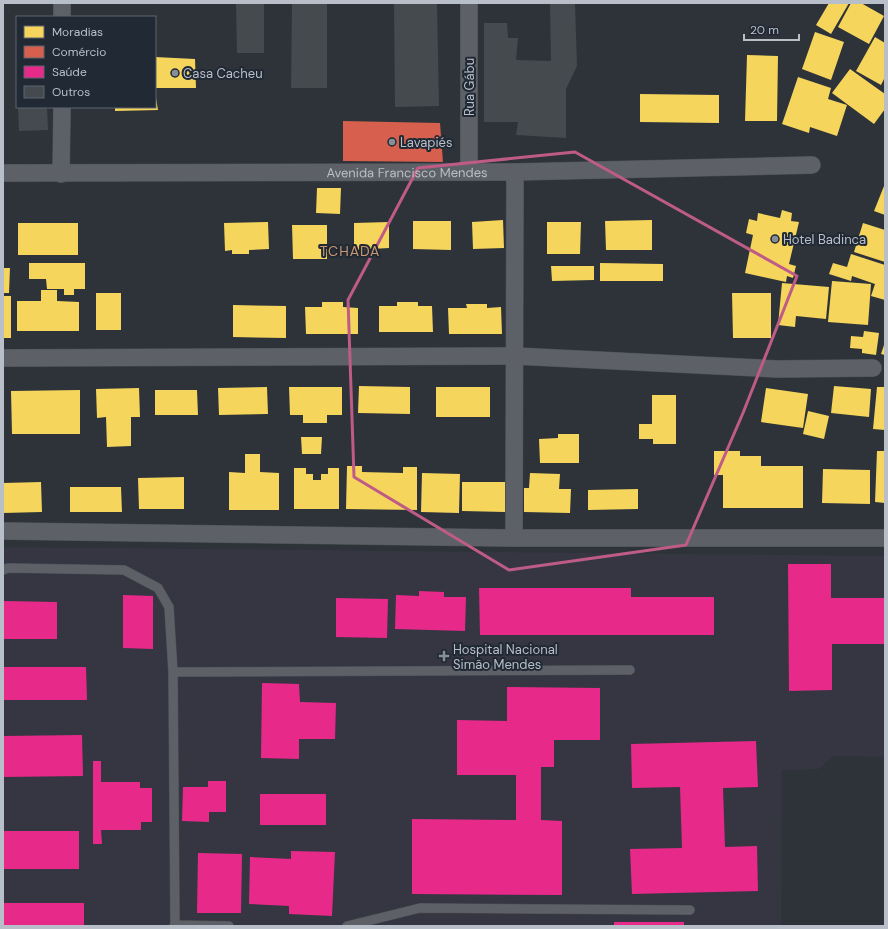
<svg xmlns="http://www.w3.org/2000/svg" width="888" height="929" font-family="'DM Sans',sans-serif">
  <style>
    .medical { fill: #363642 }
    .homes { fill: #f6d55c }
    .shops { fill: #d6604d }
    .health { fill: #e7298a }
    .building { fill: #454a4f }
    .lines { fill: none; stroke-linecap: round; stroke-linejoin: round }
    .service-casing { stroke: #4a4f54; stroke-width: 10 }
    .minor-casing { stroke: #4a4f54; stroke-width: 18 }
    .service { stroke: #5d6167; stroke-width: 9 }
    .minor { stroke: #5d6167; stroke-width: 17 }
    .marked { fill: none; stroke: #be5b87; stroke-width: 3; stroke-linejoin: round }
    .poi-dot { fill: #878e97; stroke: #202934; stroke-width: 1.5 }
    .labels { text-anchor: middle; stroke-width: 4; stroke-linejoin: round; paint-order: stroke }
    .poi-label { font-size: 13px; fill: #b8bfc9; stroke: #202934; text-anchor: start }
    .street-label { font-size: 13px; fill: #b8bfc9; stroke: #202934 }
    .neighbourhood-label { font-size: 14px; letter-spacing: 1px; fill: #cc9670; stroke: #202934 }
  </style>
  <rect width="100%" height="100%" fill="#2d3339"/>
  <path class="medical" d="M3,547L885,556V757L834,756L818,769L782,770L781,926H3Z"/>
  <path class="homes" d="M829,3H849L831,34L816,25Z
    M851,3H861L884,16L869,44L838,27Z
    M815,32L844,42L831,80L802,69Z
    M875,37L885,43V77L881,85L856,71Z
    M747,55L778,56L777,121H745Z
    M155,57L195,59L196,88H155Z
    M850,69L885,94V109L874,124L832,93Z
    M798,77L831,88L828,99L847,105L837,136L810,127L809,133L782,124Z
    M155,92L158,110L115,111V107H155Z
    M640,94L719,95V123L640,122Z
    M884,186H885V215L874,211Z
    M317,188H341L340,214L316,213Z
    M782,210L792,213L791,221L799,222L789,264L796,266L793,278L787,276L786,282L745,273L753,235L746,233L749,219L757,221L758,213L780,218Z
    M503,220L504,248L473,249L472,222Z
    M652,220V250H606L605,221Z
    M413,221H451V250L413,249Z
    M268,222L269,249L249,250V254H232V250L225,251L224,223Z
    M389,222V248L354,250V223Z
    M547,222H581L580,254H547Z
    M18,223H78V255H18Z
    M863,223L885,230V262L854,252Z
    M292,225H327V259H293Z
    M851,254L885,265V300L871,296L875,284L852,276L851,281L829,274L833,263L847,267Z
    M29,263H85V289H74V295H64V289H47L46,279H29Z
    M600,263L663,264V281H600Z
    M551,266H594V280L552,281Z
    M3,268H10L9,293H3Z
    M832,281L871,284L868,325L828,322Z
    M782,283L829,287L826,319L796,316L795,327L778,325Z
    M41,290H57V301L79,302V331H17V301H41Z
    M96,293H121V330H96Z
    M732,293H771V338H733Z
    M3,296H11V338H3Z
    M322,302H343V307L358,308V334H306L305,307H322Z
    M397,302H418V306H432L433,332H379V306H397Z
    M466,304H487V308L501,307L502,334H449L448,308H467Z
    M233,305L286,306V338L233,337Z
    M864,331L879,333L876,355L862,353V349L850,348L851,336L863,337Z
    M885,342V355L881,354Z
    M359,386L410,387V414L358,413Z
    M834,386L871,389L869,417L831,413Z
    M267,387L268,414L219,415L218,388Z
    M289,387H342V415H327V423H303V415H290Z
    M436,387H490V417H436Z
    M877,387H885V430L873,429Z
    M139,388L140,417H131V446L107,447L106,417L97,418L96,389Z
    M766,388L808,394L803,428L761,422Z
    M80,390V434H12L11,391Z
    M155,390H197L198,415H155Z
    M652,395H676V444H653V439H639V424H652Z
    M808,411L829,416L824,439L803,434Z
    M558,434H579V463H540L539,439L558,438Z
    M301,437H322L321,454H302Z
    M714,451H740V456H761V466H803V508H723V475H714Z
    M877,451H885V503L875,502Z
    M245,454H260V472L279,473V510H229V472L245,473Z
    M347,466H362V472L403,473V467H417V510L346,509Z
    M294,468H306V474H313V480H321V474H328V468H339V509H294Z
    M823,469L870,470V504L822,503Z
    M422,473L460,474L459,513L421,512Z
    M530,473L560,474L559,489H571L570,513L524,512V488H529Z
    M184,477V509H139L138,478Z
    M41,482L42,512L3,513V483Z
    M462,482H505V512L462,511Z
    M70,487H121L122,512H70Z
    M638,489V509L588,510V490Z"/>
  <path class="shops" d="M343,121L440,123L443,162L343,161Z"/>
  <path class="health" d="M788,564H831V598H885V644H832V690L789,691Z
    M479,588H631V597H714V635H480Z
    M419,591L444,592V597H466L465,631L395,629L396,595L419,596Z
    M123,595L153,596V649L123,648Z
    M336,598L388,599L387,638L336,637Z
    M3,601L57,602V639H3Z
    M3,667H86L87,700H3Z
    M262,683L299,684L300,702L336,703L335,739H299V759L261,758Z
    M507,687L600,688V740H554V767H541V820L562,821V895L412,894V819L516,820V775H457V720L507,721Z
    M82,735L83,776L3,777V736Z
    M756,741L758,787L723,788L725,847L757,846L758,891L632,894L630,849L682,848L680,787L632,788L631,744Z
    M93,761H101V782H140V788H152V822H141V830H101L102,844H93Z
    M208,781H226V812H209V822L182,821L183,787H208Z
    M260,794H326V825H260Z
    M3,831H79V869H3Z
    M291,851L335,852L332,916L289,914V906L249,904L250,857L291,859Z
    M198,853L242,854L241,913H197Z
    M3,903H84V926H3Z
    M614,922H684V926H614Z"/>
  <path class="building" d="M236,3H264V53H237Z
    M292,3H327V88H291Z
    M394,3H437L439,106L395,107Z
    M550,3H575L577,66L566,89V138L516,135L518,122H484V23H507L508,38H518L516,60L551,61Z
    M18,107H47L48,130L19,131Z"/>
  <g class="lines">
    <defs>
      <path id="service" d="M3,570L8,568L124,570L158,588L169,607L173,672L175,925L174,926
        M173,672L630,670
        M175,925L229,926
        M347,926L420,908L690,910"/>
      <g id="minor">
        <path d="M469,3V171"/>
        <path d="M62,17V3"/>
        <path id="s1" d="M3,173L515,172L812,165"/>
        <path d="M61,174L62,107"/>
        <path d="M3,358L515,356L777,369L873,368"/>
        <path d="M3,531L514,538H885"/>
        <path d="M514,538L515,172"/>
      </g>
    </defs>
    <use href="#service" class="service-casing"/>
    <use href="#minor" class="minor-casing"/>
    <use href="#service" class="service"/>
    <use href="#minor" class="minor"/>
  </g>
  <path class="marked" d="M575,152L797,276L743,413L686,545L509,570L354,477L348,300L418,168Z"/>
  <g class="poi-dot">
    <circle cx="175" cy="73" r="4"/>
    <circle cx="392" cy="142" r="4"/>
    <circle cx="775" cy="239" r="4"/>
    <path d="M442 650h4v4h4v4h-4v4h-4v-4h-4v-4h4z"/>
  </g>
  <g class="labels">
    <g class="poi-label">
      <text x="183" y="78">Casa Cacheu</text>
      <text x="400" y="147">Lavapiés</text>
      <text x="783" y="244">Hotel Badinca</text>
      <text x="453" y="654">Hospital Nacional<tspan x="453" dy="15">Simão Mendes</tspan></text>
    </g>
    <g class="street-label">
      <text transform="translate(469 87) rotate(-90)" y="5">Rua Gábu</text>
      <text dy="5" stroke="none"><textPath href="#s1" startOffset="404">Avenida Francisco Mendes</textPath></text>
    </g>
    <g class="neighbourhood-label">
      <text x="350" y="256">TCHADA</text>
    </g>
  </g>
  <rect width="888" height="929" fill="none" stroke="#b8bfc9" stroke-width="8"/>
  <rect x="16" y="16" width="140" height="92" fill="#202934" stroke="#5d6570"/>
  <rect x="24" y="26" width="20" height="12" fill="#f6d55c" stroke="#5d6570"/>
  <text x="52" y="36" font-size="12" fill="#b8bfc9">Moradias</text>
  <rect x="24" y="46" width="20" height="12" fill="#d6604d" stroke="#5d6570"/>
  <text x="52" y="56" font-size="12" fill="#b8bfc9">Comércio</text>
  <rect x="24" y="66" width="20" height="12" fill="#e7298a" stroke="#5d6570"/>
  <text x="52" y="76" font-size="12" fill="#b8bfc9">Saúde</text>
  <rect x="24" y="86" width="20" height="12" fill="#454a4f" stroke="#5d6570"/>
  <text x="52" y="96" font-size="12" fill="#b8bfc9">Outros</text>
  <path d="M744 34v6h55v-6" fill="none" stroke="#b8bfc9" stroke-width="2"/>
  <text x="750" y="34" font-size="12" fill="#b8bfc9" stroke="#202934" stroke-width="3" paint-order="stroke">20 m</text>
</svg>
